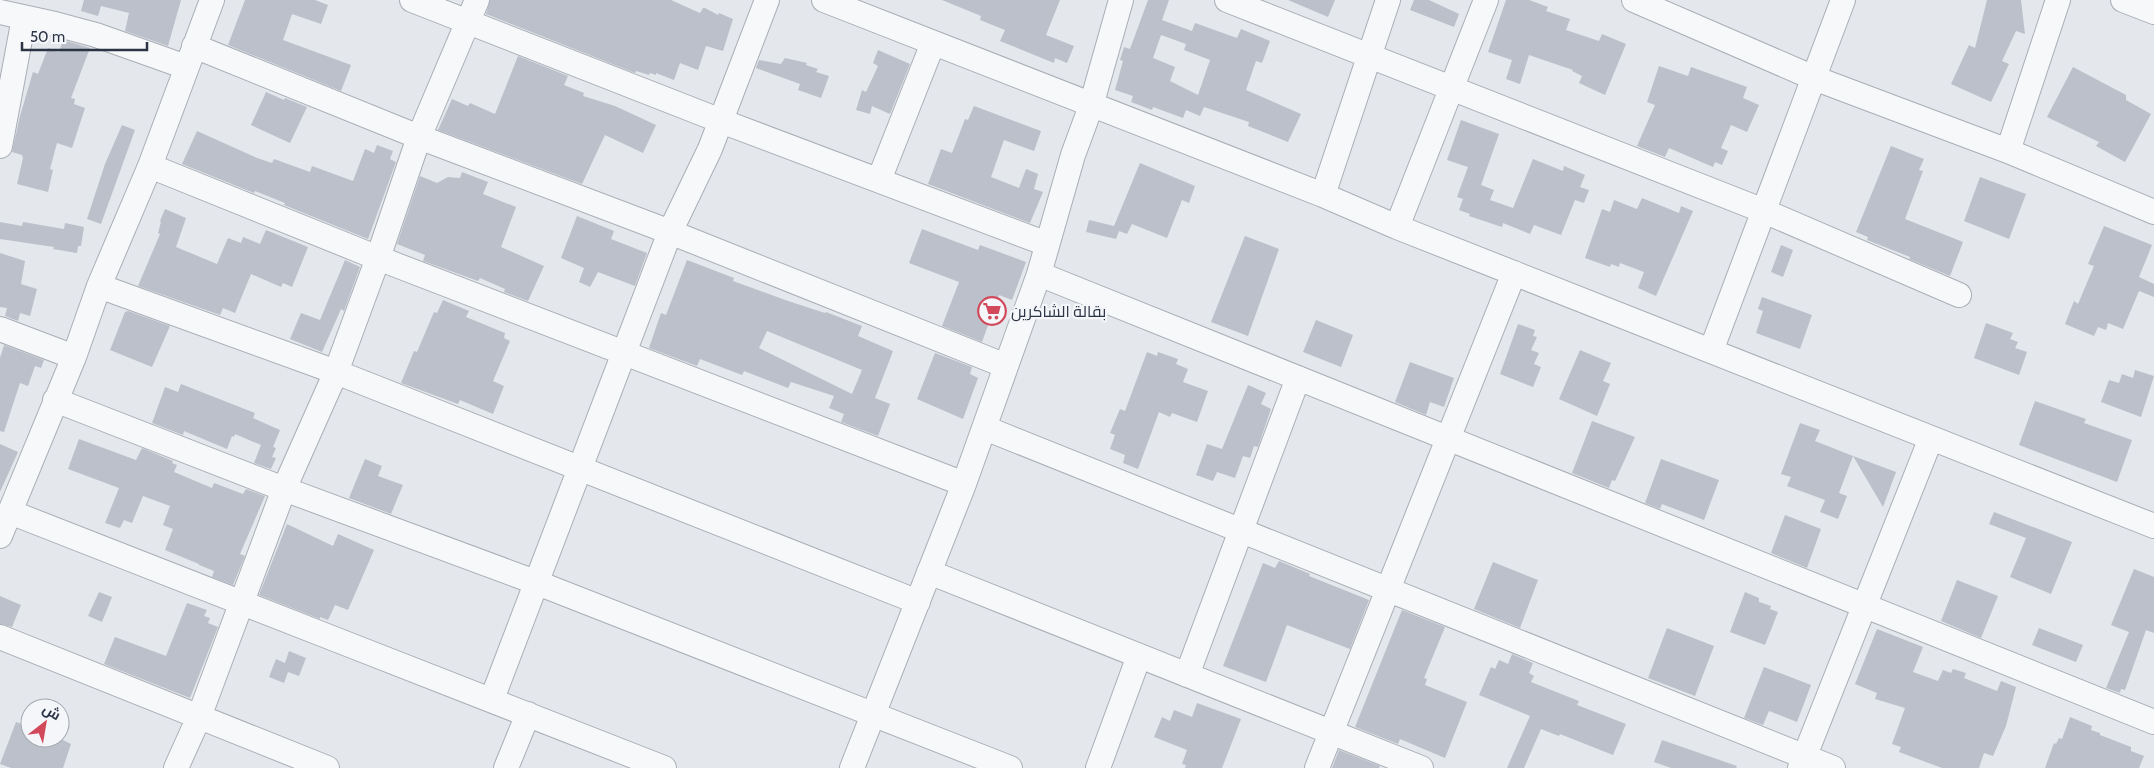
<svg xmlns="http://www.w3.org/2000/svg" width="2154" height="768" font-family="Cabin,Cairo,sans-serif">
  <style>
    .building { fill: #bbc0ca; fill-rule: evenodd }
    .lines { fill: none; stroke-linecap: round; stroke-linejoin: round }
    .minor-casing { stroke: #a9aeb7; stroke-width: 26 }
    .minor { stroke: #f7f8fa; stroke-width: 24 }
    .labels { text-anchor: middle; stroke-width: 4.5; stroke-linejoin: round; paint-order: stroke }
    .poi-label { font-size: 16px; fill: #2b3445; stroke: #f4f6f9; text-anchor: start }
  </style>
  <rect width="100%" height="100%" fill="#e4e7ec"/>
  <path class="building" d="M84,0H181L168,46L125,31L129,13L101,6L98,16L81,11Z
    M245,0H315L328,5L321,24L292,14L283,40L351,65L341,91L228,45Z
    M490,0H671L700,13L703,8H705L718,15L719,13L733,19L723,51L706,46L698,70L680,63L674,80L656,73V75L650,73L649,75L636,71L635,73L486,14Z
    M942,0H1060L1046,35L1074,46L1067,63L1055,58L1054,63L1000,41L1005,30L980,20L981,16Z
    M1148,0H1169L1162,20L1192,31L1195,23L1237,38L1241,29L1270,41L1262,63L1256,61L1246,90L1301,114L1288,142L1248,126L1249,122L1204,107L1200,116L1186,110L1183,118L1153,107L1152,110L1131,102L1133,96L1115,90L1123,61L1120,60L1124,47L1130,49ZM1161,35L1186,44L1184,50L1210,60L1198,95L1170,81L1175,67L1153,58Z
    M1288,0H1335L1328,17Z
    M1414,0H1429L1459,14L1454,27L1410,10Z
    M1506,0H1529L1548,7L1546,11L1570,19L1566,30L1599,41L1602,34L1626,44L1605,95L1579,83L1582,76L1572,71L1573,70L1529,55L1520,84L1506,79L1512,60L1488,52Z
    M1987,0H2021L2025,34L2016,31L2002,61L2009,64L1991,102L1951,84L1969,45L1975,48Z
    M63,40L90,48L71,98L75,99L74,104L85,108L72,148L57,143L50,169L53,170L48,192L17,184L23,158L22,155L12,152L20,116L33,72L38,74L48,48L59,52Z
    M878,50L910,64L890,114L872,106L870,114L856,110L862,90L866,92L878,66L873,63Z
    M518,56L568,76L564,85L584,93L583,96L615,106L656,125L643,153L605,135L582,184L438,130L452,99L468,106L470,103L495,114Z
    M785,58L807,63L806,65L818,69L816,72L829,76L821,98L798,90L800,84L756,68L759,60L781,64Z
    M1659,66L1688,76L1691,67L1747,87L1743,98L1759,105L1747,132L1731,125L1721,148L1728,151L1722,165L1715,162L1713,167L1669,148L1665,157L1637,146L1655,105L1647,102Z
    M2073,67L2126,95V100L2151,114L2125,162L2096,146L2099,142L2047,117Z
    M266,92L284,100L285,98L307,107L290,143L251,125Z
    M974,106L1041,131L1034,151L1004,140L991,177L1019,188L1026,169L1038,174L1034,189L1043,192L1030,223L928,184L941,149L952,153L965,119L968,120Z
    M1461,120L1499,134L1481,185L1494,190L1490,200L1513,208L1533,159L1563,171L1564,166L1585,175L1580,187L1589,190L1584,203L1575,200L1561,235L1534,225L1530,234L1503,223L1502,227L1469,216L1470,214L1459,210L1463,199L1457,197L1468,167L1447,160Z
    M122,125L135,130L101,224L87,219L105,164Z
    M197,131L257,158L272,163L274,159L310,172L312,166L353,181L365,149L374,153L377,145L393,151L390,159L396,162L368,239L284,205L285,203L255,191L254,193L182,164Z
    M1891,146L1924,159L1919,170L1923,171L1905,219L1963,242L1950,276L1909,259L1910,257L1867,240L1868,237L1856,232Z
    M1140,163L1195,186L1189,203L1182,200L1167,238L1132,224L1127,234L1119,231L1116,239L1086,232L1089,220L1114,226Z
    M462,172L488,182L483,194L516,207L501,247L544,266L528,301L504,292L505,289L480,278L478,281L423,261L425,255L397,244L420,176L437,183L448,177L460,178Z
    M1980,177L2026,194L2009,239L1964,221Z
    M1642,198L1679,213L1681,206L1693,211L1656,296L1638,288L1644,272L1620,263L1619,267L1611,264L1610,267L1585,258L1602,209L1610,212L1614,200L1637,209Z
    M165,209L186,218L176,247L217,264L228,238L241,243L243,237L260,244L266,230L308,247L292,287L283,283L281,287L251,274L235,313L223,308L220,315L138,286L160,234L158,233L161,222L160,221Z
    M577,216L614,231L611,239L647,253L635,286L598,272L590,287L579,282L584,268L561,258Z
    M0,222L22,226L23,222L64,229L65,223L84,227L81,246H78L77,253L53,249L54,247L0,239Z
    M2104,226L2152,245L2139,277L2154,284V297L2139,291L2123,329L2108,323L2106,330L2098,327L2094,336L2065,324L2074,301L2078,304L2094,266L2088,264Z
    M922,229L978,250L980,245L1026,262L1012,300L999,295L982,342L942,326L959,282L909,263Z
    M1245,236L1279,249L1248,336L1211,322Z
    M1781,245L1793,250L1783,277L1771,272Z
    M0,253L25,261L21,284L37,289L30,316L20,313L18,321L5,316L7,308L0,307Z
    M345,260L360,267L344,311L341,309L322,352L290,339L301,313L320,320Z
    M687,260L734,278L733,281L788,301L825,313L826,312L862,326L858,336L893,351L875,398L890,404L878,436L841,422L844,414L829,408L834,396L791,382L788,388L744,371L742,375L700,359L697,366L649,348L661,313L666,315ZM767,331L862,370L852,394L759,348Z
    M1762,297L1812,315L1800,349L1756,333L1763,311L1758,309Z
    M443,300L469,311L466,317L505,333L504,338L510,341L493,381L504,386L493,414L460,400L458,404L401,383L414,351L417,352L434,312L437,313Z
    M128,311L170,326L152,367L110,350L125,312Z
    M1316,320L1353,335L1341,367L1303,352Z
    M1986,323L2013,333L2010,339L2018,342L2015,348L2027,352L2019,375L1974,358Z
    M1518,324L1535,330L1533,336L1537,337L1531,350L1539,353L1534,364L1541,367L1533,387L1500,374Z
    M4,345L44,360L41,368L35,366L28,386L20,383L4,432L0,431V358Z
    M1580,350L1611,363L1603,381L1610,384L1597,416L1559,399Z
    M1147,352L1157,356L1158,352L1178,359L1176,364L1188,369L1183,382L1208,391L1197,422L1172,413L1170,417L1159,412L1138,469L1123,463L1125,455L1110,449L1115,435L1110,433L1120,409L1125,411Z
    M935,353L972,367L970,374L978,378L963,419L917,399Z
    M1410,362L1454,378L1444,407L1430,402L1426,415L1395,402Z
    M2135,370L2154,376L2141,417L2101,402L2109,380L2119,383L2122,374L2133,378Z
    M181,384L255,413L253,418L280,430L273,447L276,448L272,457L276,458L271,469L254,463L261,445L235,434L234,437L232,436L227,449L184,431L183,435L152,423L165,387L178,392Z
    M1248,385L1266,393L1261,404L1271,409L1258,447L1254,446L1250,458L1243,456L1235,478L1217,472L1213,481L1196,475L1207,444L1222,449Z
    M2035,401L2086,419L2084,423L2132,440L2117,482L2019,445Z
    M1592,421L1635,437L1615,481L1612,480L1609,488L1572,473Z
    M1800,423L1820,430L1815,441L1853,456L1839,493L1847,496L1838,519L1820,512L1825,500L1787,486L1791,477L1781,474Z
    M79,439L136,460L142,448L173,461L172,463L177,465L174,472L212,488L214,483L243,494L246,489L265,496L240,554L245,556L233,585L212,577L214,571L199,565V564L165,550L173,529L163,525L170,506L143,496L132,523L124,520L120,528L105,523L119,488L68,469Z
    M0,444L18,452L0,492Z
    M1853,456L1896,472L1883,507Z
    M365,459L382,466L378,476L403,485L391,514L349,498Z
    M1661,459L1719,480L1704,520L1662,504L1660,509L1645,503Z
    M1994,512L2072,542L2051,594L2010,577L2026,538L1989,524Z
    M1785,515L1821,529L1807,568L1771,553Z
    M287,524L333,546L338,534L374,550L348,610L335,605L328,620L320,617V619L259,595Z
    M1279,561L1310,574L1309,576L1369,600L1350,649L1287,625L1266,682L1223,666L1263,563L1275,568Z
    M1493,562L1538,580L1520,628L1474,609Z
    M2134,569L2154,577V633L2146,630L2125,690L2121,689L2120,693L2106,688L2129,632L2111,625Z
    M1957,580L1998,596L1981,638L1941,621Z
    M99,592L112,597L102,622L88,616Z
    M1745,592L1759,598V602L1771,606L1770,609L1778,612L1765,645L1730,632Z
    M0,596L21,605L12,627L0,624Z
    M187,603L207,610L204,616L210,618L208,623L218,627L190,698L104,664L115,637L166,656Z
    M1402,610L1445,627L1424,678L1427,679L1425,685L1467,702L1445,758L1400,739L1398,744L1355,727Z
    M1667,628L1714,646L1695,696L1648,678Z
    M2039,628L2083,645L2076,662L2032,645Z
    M1877,629L1923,647L1913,672L1938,681L1943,670L1951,673L1953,669L1966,673L1964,678L1997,691L2001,681L2016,687L2006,726L1993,756L1984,753L1979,768H1942L1899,752L1901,747L1892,744L1905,708L1875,699L1877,693L1855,684Z
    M289,651L306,658L299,676L288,672L284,683L269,677L276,659L285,663Z
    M1512,654L1533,663L1529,673L1534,676L1531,682L1579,701L1577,705L1626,724L1613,755L1560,734L1559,736L1541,729L1524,768H1507L1530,716L1479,695L1491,667L1495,669L1499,660L1508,664Z
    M1764,667L1811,685L1797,722L1769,711L1763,725L1744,718Z
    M1197,703L1241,719L1222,768H1185L1186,765L1182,764L1187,750L1154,737L1162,717L1170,721L1174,710L1192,717Z
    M2070,717L2092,726L2091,730L2100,733V735L2131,747V751L2144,756L2139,768H2045L2054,743L2056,744L2059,738L2062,739Z
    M16,722L30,727V738H59L71,744L63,768H11L0,764Z
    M1662,740L1737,766L1736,768H1671L1654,762Z
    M1339,750L1380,766L1379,768H1332Z"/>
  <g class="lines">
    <defs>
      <path id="minor" d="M412,0L721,121L1047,244
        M824,0L1323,195L1397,227L2154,526
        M1227,0L1764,211L1959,295
        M1634,0L1814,78L2008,151L2154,212
        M2123,0L2154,12
        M0,12L55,24L96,35L186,67
        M194,46L419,137L670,232L1006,366
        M0,146L24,18
        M2008,151L2058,0
        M150,166L378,258L964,484
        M879,180L933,43
        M1323,195L1388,0
        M1397,227L1486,0
        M1039,274L2154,722
        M99,286L336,372L918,602
        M0,329L74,357
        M1711,351L1843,0
        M55,400L284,489L535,582L1010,768
        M985,428L1833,768
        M10,512C227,599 447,681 664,768
        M0,536L74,357L99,286L150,166L212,0
        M929,572L1421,768
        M0,637L327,768
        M1187,675L1298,378
        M492,699L670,232L710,149L767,0
        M176,768L199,717L284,489L336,372L378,258L419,137L477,0
        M506,768L528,714
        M852,768L964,484L1039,274L1073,155L1091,106L1121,0
        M1098,768L1139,656
        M1317,768L1514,273
        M1800,768L1931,438"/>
    </defs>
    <use href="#minor" class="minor-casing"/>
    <use href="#minor" class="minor"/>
  </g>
  <defs>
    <symbol id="supermarket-ring" viewBox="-11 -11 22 22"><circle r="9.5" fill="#f4f6f9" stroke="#d1495b" stroke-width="1.5"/><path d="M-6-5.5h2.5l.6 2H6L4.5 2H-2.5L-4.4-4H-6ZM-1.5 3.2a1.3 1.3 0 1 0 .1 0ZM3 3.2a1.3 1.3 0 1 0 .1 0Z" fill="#d1495b"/></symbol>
  </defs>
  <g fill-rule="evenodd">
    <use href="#supermarket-ring" x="976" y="295" width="32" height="32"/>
  </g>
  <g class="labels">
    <g class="poi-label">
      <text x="1011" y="317">بقالة الشاكرين</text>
    </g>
  </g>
  <g transform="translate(45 723) rotate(31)"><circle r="24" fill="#f4f6f9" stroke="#a4a8b1"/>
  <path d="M0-4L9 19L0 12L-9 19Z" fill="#d1495b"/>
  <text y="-8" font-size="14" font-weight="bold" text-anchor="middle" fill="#2b3445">ش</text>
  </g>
  <path d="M22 42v8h125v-8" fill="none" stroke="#2b3445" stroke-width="2.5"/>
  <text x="30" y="42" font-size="15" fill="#2b3445" stroke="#f4f6f9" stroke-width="4" paint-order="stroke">50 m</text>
</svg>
